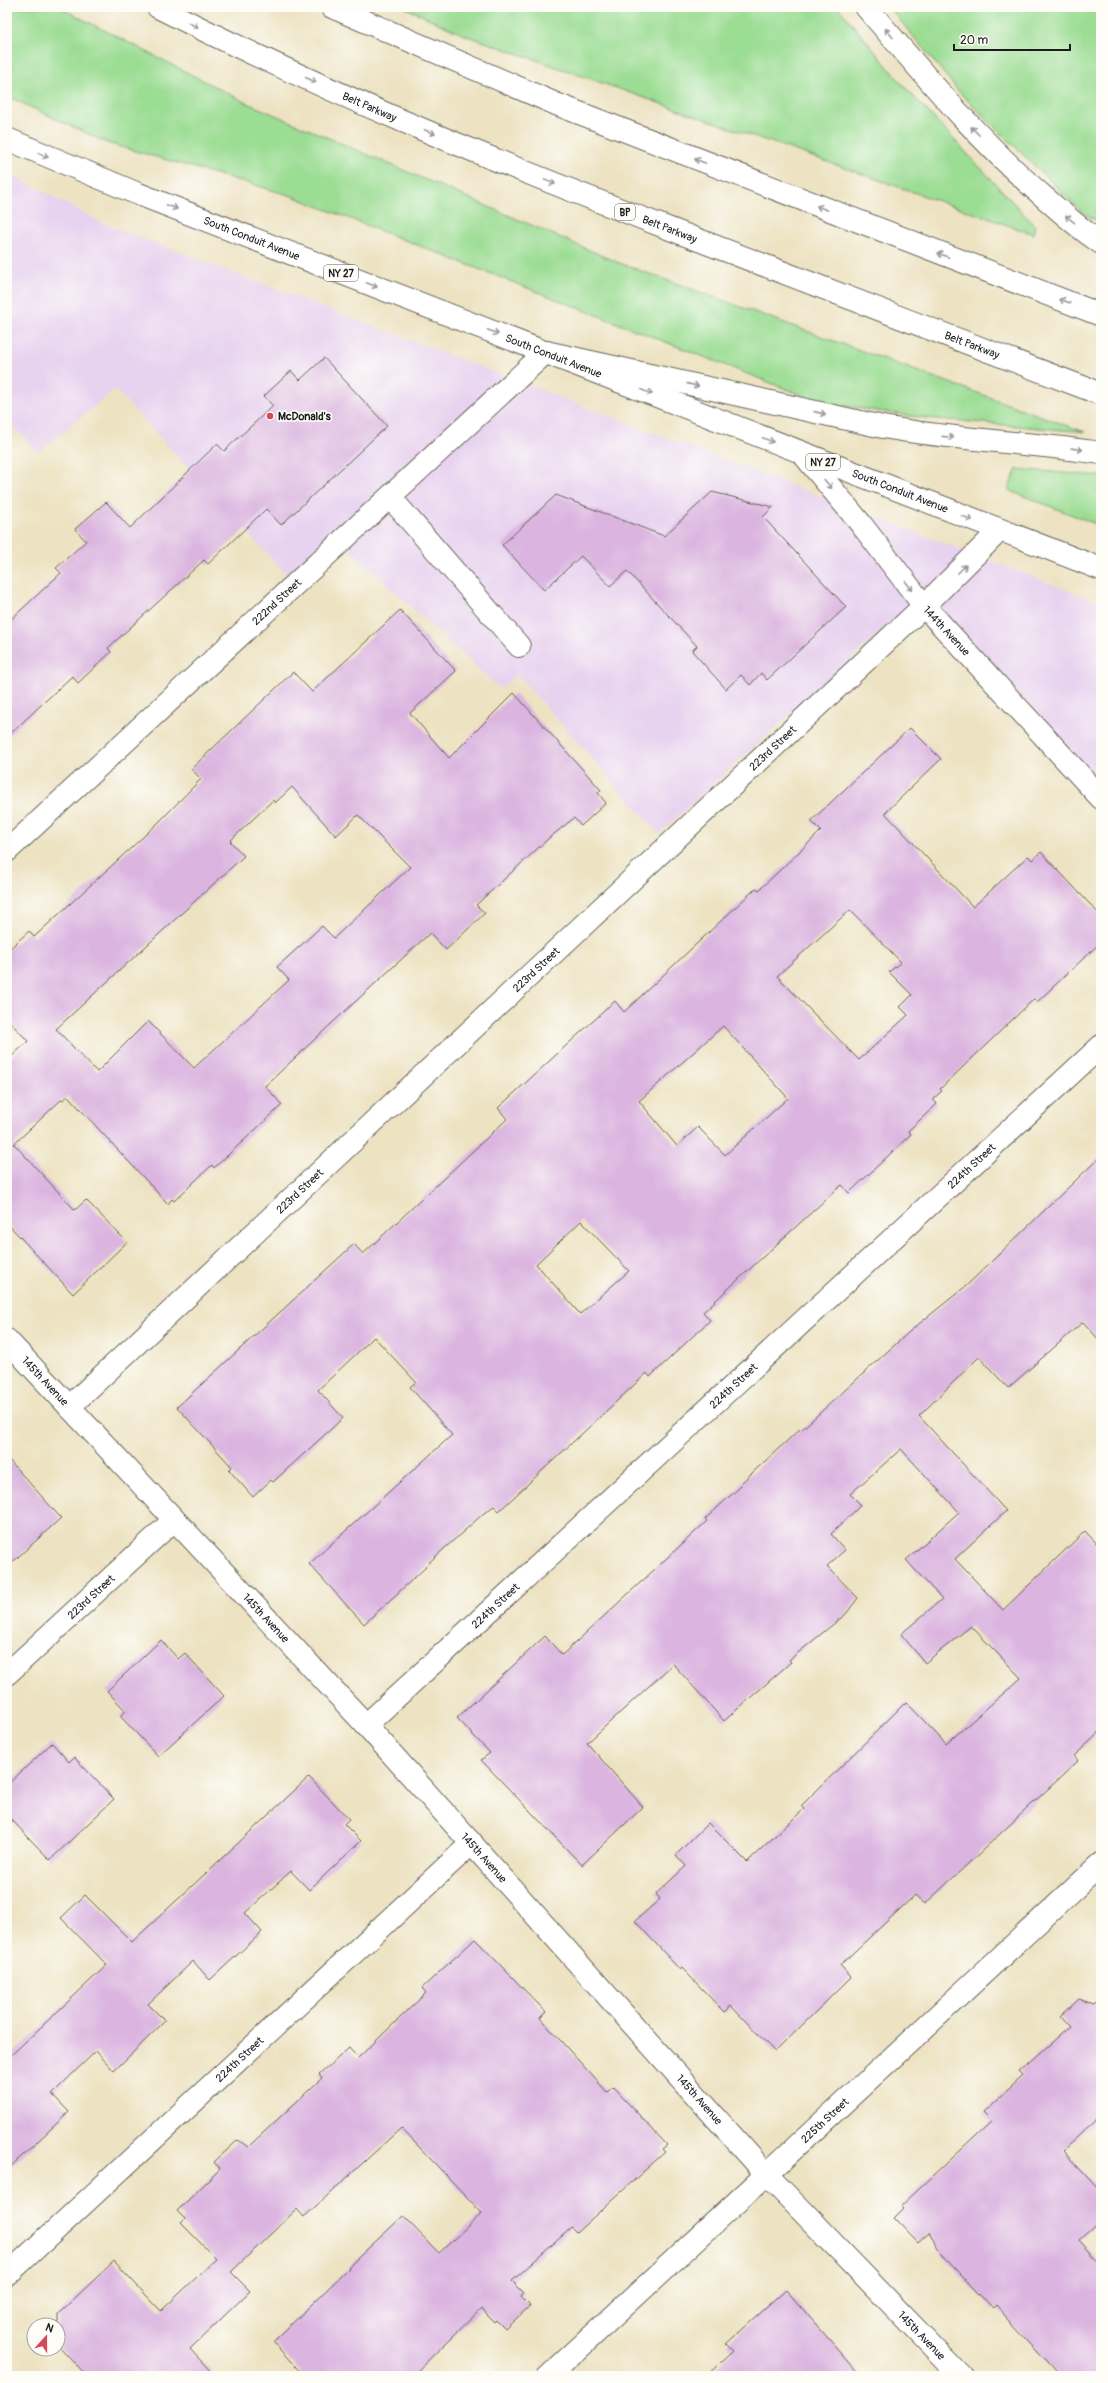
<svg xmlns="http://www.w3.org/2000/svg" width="1108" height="2383" font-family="Pangolin,sans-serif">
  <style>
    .built { fill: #e7d2ef }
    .green { fill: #9cdd94; stroke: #5c7c58 }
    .building { fill: #dbb5e0; fill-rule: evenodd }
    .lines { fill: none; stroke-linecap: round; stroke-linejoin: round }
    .minor-casing { stroke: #656256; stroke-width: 24 }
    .major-casing { stroke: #656256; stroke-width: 24 }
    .highway-casing { stroke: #656256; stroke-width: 24 }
    .minor { stroke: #fff; stroke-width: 22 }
    .major { stroke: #fff; stroke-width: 22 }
    .highway { stroke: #fff; stroke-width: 22 }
    .oneway { stroke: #999 }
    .poi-dot { fill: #d1495b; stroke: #fdfcf7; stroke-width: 1.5 }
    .labels { text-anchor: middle; stroke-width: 3.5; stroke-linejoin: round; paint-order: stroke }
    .shield { fill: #fdfcf7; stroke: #605f5e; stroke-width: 1 }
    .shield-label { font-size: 10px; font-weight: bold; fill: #1c1c1c }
    .street-label { font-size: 11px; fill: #1c1c1c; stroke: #fdfcf7 }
    .poi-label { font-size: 11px; font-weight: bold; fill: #1c1c1c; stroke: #fdfcf7; text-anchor: start }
  </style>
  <rect width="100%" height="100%" fill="#fdfcf7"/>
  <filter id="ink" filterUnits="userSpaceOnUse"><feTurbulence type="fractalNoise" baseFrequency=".025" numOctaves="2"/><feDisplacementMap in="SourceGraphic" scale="8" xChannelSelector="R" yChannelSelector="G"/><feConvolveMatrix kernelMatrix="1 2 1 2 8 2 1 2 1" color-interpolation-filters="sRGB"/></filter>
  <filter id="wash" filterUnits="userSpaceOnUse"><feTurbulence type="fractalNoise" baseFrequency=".012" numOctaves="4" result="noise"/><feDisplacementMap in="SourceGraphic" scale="16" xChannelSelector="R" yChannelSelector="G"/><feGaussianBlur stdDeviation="0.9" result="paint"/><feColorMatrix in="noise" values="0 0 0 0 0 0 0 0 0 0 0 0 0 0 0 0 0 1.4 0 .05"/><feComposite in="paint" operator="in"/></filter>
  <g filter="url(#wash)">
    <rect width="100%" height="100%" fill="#ede3c3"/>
    <path class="built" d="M7,172L102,223L1101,603V785L924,592L659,834L517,674L500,689L332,533L288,576L115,389L38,452L7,419Z"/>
    <path class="green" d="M7,7H59L245,102L617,262L1085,432L926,418L822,403L289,195L107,143L7,96Z
      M404,7H838L902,84L1035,226L1033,234L462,34Z
      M889,7H1101V223L1082,212L960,93Z
      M1017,469L1101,476V526L1008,490Z"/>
    <g id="blocks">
      <path class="building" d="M324,358L387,426L281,525L266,509L208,564L204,560L108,648L111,652L78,683L72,676L7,737V623L61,573L56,568L86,541L75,529L106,502L130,528L217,444L224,451L273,406L264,396L291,371L300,380Z
        M712,492L773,507L763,517L846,607L767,680L761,673L750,685L741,675L726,689L692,651L697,646L627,571L610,586L581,556L544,590L502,545L556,495L664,536Z
        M400,610L456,671L410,713L449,758L514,693L601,790L598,793L606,803L581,826L574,818L549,838L476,905L485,913L446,950L430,933L330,1025L265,1086L282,1105L214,1168L212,1165L174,1201L172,1199L168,1204L68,1096L63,1100L62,1099L14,1144L75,1210L86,1200L127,1242L73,1294L7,1223V1061L28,1041L7,1019V951L29,931L34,937L156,825L201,779L191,769L293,672L312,692ZM292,787L336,836L358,815L410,867L334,938L322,926L277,967L289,980L194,1068L148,1021L97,1072L56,1029L244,856L230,841L273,800L275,803Z
        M910,728L941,759L885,813L973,907L1028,856L1032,860L1041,852L1101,916V942L1037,1002L1034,999L940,1089L942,1091L933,1099L937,1104L908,1131L911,1134L849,1193L842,1185L837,1189L703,1312L710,1320L650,1377L647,1373L499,1511L494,1506L484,1513L425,1566L426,1567L364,1624L309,1564L452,1435L410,1387L416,1382L374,1337L318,1390L343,1418L273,1482L271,1480L253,1497L229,1470L232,1467L177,1407L354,1244L363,1254L507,1119L498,1108L615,1001L624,1012L756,888L759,890L821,831L811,821ZM850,910L901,962L889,972L912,995L900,1007L908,1015L859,1060L777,976ZM723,1026L788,1098L725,1155L698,1127L677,1146L639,1101ZM581,1221L629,1271L580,1314L536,1264Z
        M1101,1156V1342L1083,1322L1008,1388L979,1357L919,1416L1006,1511L955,1559L1003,1610L1085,1531L1101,1548V1731L1074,1756L1078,1761L925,1904L915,1895L840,1965L851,1977L775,2052L731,2006L724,2012L682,1968L680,1970L635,1921L660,1899L656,1894L686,1866L676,1855L708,1823L747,1862L804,1809L801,1806L906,1702L946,1744L1021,1678L971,1626L925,1663L901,1634L942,1599L906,1560L959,1512L901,1449L850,1494L861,1505L831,1534L845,1550L827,1566L858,1598L846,1614L789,1660L791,1662L724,1721L673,1664L587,1743L643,1807L582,1865L481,1760L490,1753L457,1718L545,1636L562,1655L707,1521L705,1519L741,1486L740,1484L800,1429L801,1430L909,1332L966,1286Z
        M7,1458L61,1518L7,1567Z
        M161,1640L178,1659L185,1653L224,1696L158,1756L120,1716L126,1711L107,1691Z
        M52,1743L69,1762L74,1757L114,1799L50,1860L7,1815V1785Z
        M309,1777L349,1819L344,1824L361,1841L309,1890L291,1871L245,1913L262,1932L210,1980L193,1961L148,2004L165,2021L114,2071L96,2051L52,2094L69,2112L7,2170V2059L107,1965L61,1918L85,1895L132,1942Z
        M475,1939L546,2012L540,2018L607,2092L613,2087L667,2145L662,2149L665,2152L576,2233L571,2228L512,2281L524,2293L521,2297L530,2306L505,2329L496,2320L494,2322L481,2309L412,2376H304L273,2342L349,2268L348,2267L403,2216L439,2253L482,2213L401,2128L304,2217L297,2209L231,2272L250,2291L190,2349L215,2376H87L58,2345V2314L114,2261L161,2311L216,2259L181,2223L185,2219L177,2211L220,2169L214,2162L238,2140L248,2147L322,2078L319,2075L349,2048L358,2058L426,1993L422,1988Z
        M1101,1997V2115L1063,2150L1101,2191V2220L1079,2240L1101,2264V2376H1061L996,2306L993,2309L943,2256L929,2233L918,2243L894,2218L904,2208L901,2205L991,2121L983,2113L1023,2076L1019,2072L1069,2027L1060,2017L1079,1999L1093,2004Z
        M786,2290L861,2376H706L733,2351L726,2344Z"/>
    </g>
  </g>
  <g filter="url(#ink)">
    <use href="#blocks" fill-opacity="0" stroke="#656256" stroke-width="1"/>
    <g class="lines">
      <defs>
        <g id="minor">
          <path id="s1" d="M803,454L861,524L924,606L1101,798"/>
          <path d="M390,497L519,646"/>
          <path id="s2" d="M7,851L546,352"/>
          <path id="s3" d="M7,1340L366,1725L766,2174L961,2376"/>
          <path id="s4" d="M69,1407L924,606L1000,530"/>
          <path id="s5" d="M7,1674L174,1520"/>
          <path id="s6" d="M366,1725L1101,1046"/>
          <path id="s7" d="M7,2275L472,1843"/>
          <path id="s8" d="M549,2376L1101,1864"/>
        </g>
        <g id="major">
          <path id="s9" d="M7,139L136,193L1101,569"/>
        </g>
        <g id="highway">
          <path id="s10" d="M158,7C324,92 497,162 670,229C814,285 957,339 1101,394"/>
          <path d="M332,7L556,104L1101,315"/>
          <path d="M866,7C923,73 978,140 1044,197C1062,213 1081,230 1101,243"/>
          <path d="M546,352L883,427C955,440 1028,442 1101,453"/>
        </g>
      </defs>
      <use href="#minor" class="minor-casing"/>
      <use href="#major" class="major-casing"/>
      <use href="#highway" class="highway-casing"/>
      <use href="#minor" class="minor"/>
      <use href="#major" class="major"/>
      <use href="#highway" class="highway"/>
    </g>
    <defs><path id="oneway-shaft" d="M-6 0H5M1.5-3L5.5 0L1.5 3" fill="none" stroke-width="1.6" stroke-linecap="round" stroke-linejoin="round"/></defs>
    <g class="oneway">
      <use href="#oneway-shaft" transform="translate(193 25) rotate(27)"/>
      <use href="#oneway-shaft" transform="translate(889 33) rotate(-130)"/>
      <use href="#oneway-shaft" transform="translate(311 80) rotate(25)"/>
      <use href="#oneway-shaft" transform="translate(975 131) rotate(-134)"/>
      <use href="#oneway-shaft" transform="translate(430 132) rotate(23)"/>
      <use href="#oneway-shaft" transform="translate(43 155) rotate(24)"/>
      <use href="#oneway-shaft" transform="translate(700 161) rotate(-159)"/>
      <use href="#oneway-shaft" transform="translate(550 182) rotate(22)"/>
      <use href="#oneway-shaft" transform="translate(172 207) rotate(21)"/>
      <use href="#oneway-shaft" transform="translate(822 208) rotate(-159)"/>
      <use href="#oneway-shaft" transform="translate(1070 219) rotate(-141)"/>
      <use href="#oneway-shaft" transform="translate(943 255) rotate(-159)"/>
      <use href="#oneway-shaft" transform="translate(372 285) rotate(21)"/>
      <use href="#oneway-shaft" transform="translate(1065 301) rotate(-159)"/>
      <use href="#oneway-shaft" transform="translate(493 332) rotate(21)"/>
      <use href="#oneway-shaft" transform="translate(693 385) rotate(13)"/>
      <use href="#oneway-shaft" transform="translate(647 392) rotate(22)"/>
      <use href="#oneway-shaft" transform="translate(820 413) rotate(13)"/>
      <use href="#oneway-shaft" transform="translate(948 437) rotate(6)"/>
      <use href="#oneway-shaft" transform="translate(768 440) rotate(22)"/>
      <use href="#oneway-shaft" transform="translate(1077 449) rotate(8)"/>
      <use href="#oneway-shaft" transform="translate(828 484) rotate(50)"/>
      <use href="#oneway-shaft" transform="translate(967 518) rotate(21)"/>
      <use href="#oneway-shaft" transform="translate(962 569) rotate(-45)"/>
      <use href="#oneway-shaft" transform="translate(909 586) rotate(53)"/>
    </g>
  </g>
  <circle class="poi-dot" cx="270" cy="416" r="4"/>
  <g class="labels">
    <g class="shield">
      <rect x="615" y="204" width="20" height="16" rx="3"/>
      <rect x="324" y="265" width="34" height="16" rx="3"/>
      <rect x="806" y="454" width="34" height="16" rx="3"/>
    </g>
    <g class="shield-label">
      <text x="625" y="216">BP</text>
      <text x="341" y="277">NY 27</text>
      <text x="823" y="466">NY 27</text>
    </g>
    <g class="street-label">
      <text dy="4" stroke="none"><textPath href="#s10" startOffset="234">Belt Parkway</textPath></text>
      <text dy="4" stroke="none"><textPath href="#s10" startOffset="558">Belt Parkway</textPath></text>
      <text dy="4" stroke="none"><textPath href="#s9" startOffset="264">South Conduit Avenue</textPath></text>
      <text dy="4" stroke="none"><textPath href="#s10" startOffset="882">Belt Parkway</textPath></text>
      <text dy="4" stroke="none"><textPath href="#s9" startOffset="588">South Conduit Avenue</textPath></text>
      <text dy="4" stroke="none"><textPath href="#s9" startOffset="960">South Conduit Avenue</textPath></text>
      <text dy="4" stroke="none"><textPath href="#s2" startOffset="367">222nd Street</textPath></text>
      <text dy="4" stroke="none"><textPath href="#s1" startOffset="228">144th Avenue</textPath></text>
      <text dy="4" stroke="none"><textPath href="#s4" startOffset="964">223rd Street</textPath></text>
      <text dy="4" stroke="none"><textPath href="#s4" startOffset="640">223rd Street</textPath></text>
      <text dy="4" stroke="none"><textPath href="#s6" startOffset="824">224th Street</textPath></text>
      <text dy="4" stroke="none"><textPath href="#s4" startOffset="316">223rd Street</textPath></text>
      <text dy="4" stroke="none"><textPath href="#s3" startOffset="56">145th Avenue</textPath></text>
      <text dy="4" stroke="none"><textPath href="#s6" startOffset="500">224th Street</textPath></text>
      <text dy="4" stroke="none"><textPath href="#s5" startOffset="114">223rd Street</textPath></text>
      <text dy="4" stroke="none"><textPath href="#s6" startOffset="176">224th Street</textPath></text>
      <text dy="4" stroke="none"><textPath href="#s3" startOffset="380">145th Avenue</textPath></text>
      <text dy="4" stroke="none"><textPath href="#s3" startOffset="704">145th Avenue</textPath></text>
      <text dy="4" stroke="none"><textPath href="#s7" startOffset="317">224th Street</textPath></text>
      <text dy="4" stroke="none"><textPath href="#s3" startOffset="1028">145th Avenue</textPath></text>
      <text dy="4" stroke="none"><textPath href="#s8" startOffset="376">225th Street</textPath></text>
      <text dy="4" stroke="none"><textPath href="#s3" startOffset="1352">145th Avenue</textPath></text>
    </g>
    <g class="poi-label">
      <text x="278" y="420">McDonald's</text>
    </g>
  </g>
  <rect width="1108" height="2383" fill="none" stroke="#fdfcf7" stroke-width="24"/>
  <g transform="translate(46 2337) rotate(21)"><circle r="19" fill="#fdfcf7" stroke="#a3a29f"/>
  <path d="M0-3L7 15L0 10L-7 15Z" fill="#d1495b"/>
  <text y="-6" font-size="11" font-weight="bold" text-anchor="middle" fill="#1c1c1c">N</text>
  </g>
  <path d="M954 44v6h116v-6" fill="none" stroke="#1c1c1c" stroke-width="2"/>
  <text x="960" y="44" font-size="12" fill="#1c1c1c" stroke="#fdfcf7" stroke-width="3" paint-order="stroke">20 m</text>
</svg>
